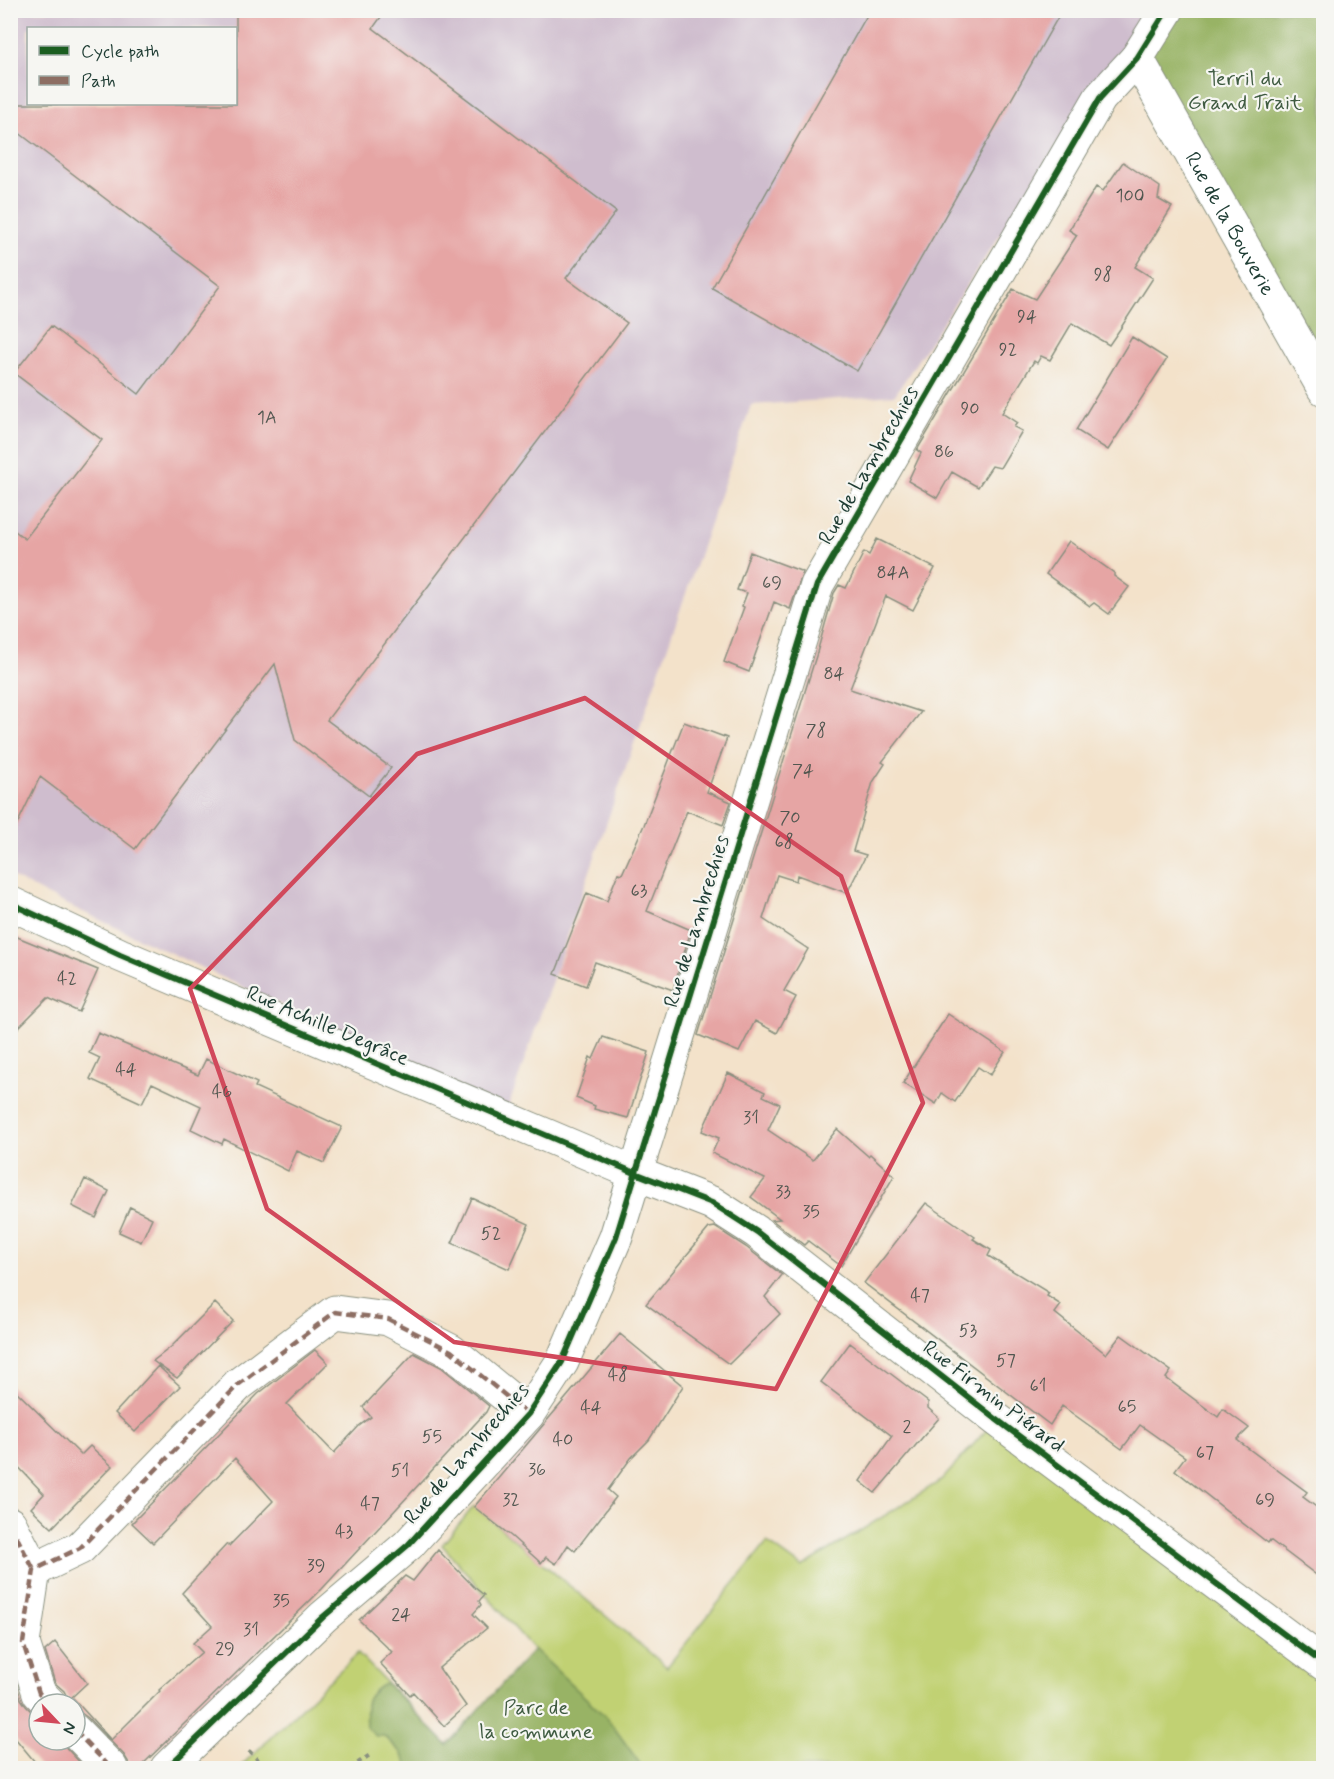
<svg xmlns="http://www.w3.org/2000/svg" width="1334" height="1779" font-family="Mynerve,sans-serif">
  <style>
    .industrial { fill: #cfbdce; fill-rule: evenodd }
    .green { fill: #c1d173; stroke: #708754; stroke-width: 1.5 }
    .forest { fill: #98b365; stroke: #5c784c; stroke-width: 1.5 }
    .building { fill: #e6a5a4 }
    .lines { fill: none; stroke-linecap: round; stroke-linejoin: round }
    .minor-casing { stroke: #89907f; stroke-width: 35 }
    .path { stroke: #89907f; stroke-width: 4; stroke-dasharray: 4.5 4.5; stroke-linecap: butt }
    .minor { stroke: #fff; stroke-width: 33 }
    .quiet { stroke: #8d6e63; stroke-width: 4.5; stroke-dasharray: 9 4.5; stroke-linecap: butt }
    .cycleway-casing { stroke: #f6f6f2; stroke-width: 10 }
    .cycleway { stroke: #1b5e20; stroke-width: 6 }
    .marked { fill: none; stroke: #d1495b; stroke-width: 4.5; stroke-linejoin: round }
    .labels { text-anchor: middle; stroke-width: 4.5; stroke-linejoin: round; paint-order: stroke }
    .number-label { font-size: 18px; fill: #515750 }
    .park-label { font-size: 21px; fill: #3f5b41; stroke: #f6f6f2 }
    .street-label { font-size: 21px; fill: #1f3d34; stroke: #f6f6f2 }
  </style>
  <rect width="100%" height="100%" fill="#f6f6f2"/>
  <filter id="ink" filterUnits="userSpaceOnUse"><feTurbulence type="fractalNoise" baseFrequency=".0167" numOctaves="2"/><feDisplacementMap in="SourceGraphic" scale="12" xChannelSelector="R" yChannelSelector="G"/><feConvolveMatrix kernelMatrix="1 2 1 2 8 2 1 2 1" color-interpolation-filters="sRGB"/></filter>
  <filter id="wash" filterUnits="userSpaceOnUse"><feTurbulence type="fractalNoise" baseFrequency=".008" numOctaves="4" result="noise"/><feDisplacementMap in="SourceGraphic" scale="24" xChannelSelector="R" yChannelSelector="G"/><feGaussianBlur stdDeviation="1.35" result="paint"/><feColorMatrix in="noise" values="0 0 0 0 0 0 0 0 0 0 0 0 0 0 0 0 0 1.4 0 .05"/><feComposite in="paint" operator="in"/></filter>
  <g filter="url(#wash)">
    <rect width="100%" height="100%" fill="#f3e2ca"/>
    <path class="industrial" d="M10,11H1147L895,395L751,405L507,1111L47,895L11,876ZM28,28H236V104H28Z"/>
    <path class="green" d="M996,1419L1323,1664V1768H239L358,1653L447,1745L534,1650L442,1545L474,1506L667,1667L767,1542L802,1567L942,1480Z"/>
    <path class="forest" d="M1166,11H1323V389L1137,58Z
      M534,1649L608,1719L643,1768H409L401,1752L384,1736H376L366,1727C365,1703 363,1696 386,1683L447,1745Z"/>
    <g id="blocks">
      <path class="building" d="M236,10H386L373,28L616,212L566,278L627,323L327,720L391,768L369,796L295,740L275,664L135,849L40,777L10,839V527L25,539L102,440L14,373L51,326L139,394L220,286L10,126V104H236Z
        M870,10H1062L857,371L712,288Z
        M1123,162L1160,187L1158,199L1172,207L1135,267L1153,278L1120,329L1109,345L1072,323L1050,360L1041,356L1037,363L1034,361L1002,413L1017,423L1014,427L1022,431L1000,468L992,466L978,487L952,472L937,498L908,481L921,453L917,450L1013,289L1035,299L1077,235L1069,230L1086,203L1096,187L1103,191Z
        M1132,337L1167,359L1108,450L1076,430Z
        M877,539L935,568L913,610L886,596L850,689L921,712L882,762L885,764L873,782L853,851L866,855L847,893L797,875L796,881L777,875L763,919L808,949L784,991L796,997L777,1033L755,1021L739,1052L698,1035L816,656L834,593L839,585L846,588L864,552L869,555Z
        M1069,541L1114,573V576L1129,587L1109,614L1094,603L1090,606L1046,574Z
        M750,552L803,572L790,609L774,602L749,672L724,662L744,607L742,606L747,593L737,590Z
        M684,722L727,738L707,792L731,802L723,825L687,811L647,911L691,930L673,990L595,962L586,986L555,974L587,893L607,901L618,873L622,874L644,825Z
        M10,934L98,970L79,1012L48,998L10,1036Z
        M948,1014L1005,1052L990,1075L978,1067L955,1102L942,1093L936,1104L903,1083Z
        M98,1033L198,1075L206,1059L257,1083L255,1087L342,1127L324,1163L297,1151L288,1171L224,1139L222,1144L191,1129L201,1106L152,1083L142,1103L90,1079L100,1058L89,1053Z
        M603,1037L649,1052L628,1118L594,1109L595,1106L576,1098L590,1057L593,1059Z
        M728,1073L765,1092L763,1096L780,1104L768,1130L813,1160L837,1129L868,1156L870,1154L894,1176L841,1266L808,1241L804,1245L772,1220L780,1219L751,1197L765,1179L712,1153L719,1138L702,1131Z
        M85,1179L109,1191L96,1218L72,1206Z
        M472,1198L529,1224L509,1269L452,1243Z
        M926,1203L975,1237L973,1239L991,1250L988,1256L1049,1293L1047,1296L1061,1305L1055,1313L1106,1354L1121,1335L1171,1371L1166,1378L1218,1417L1223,1409L1249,1428L1237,1440L1307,1492L1303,1497L1323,1512V1580L1270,1540L1268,1543L1175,1470L1185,1457L1140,1425L1122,1449L1062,1406L1050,1425L864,1283Z
        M130,1207L152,1218L141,1242L119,1232Z
        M715,1227L746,1247L782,1275L765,1297L780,1314L729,1364L646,1304L709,1228Z
        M215,1303L233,1321L177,1378L153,1361L171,1347Z
        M620,1334L683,1386L649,1440L631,1458L608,1490L616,1497L575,1551L568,1545L556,1564L546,1557L541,1563L511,1536L474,1507Z
        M850,1343L928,1402V1408L939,1418L875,1493L860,1481L892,1436L821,1382Z
        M315,1350L328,1363L287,1404L334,1453L359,1426L371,1417L363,1407L414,1353L441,1367L489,1406L486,1412L322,1589L139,1768H129V1763L124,1755L88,1718L81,1713H75V1704H68V1699L64,1691L55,1683L45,1651L55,1642L87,1683L72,1697L111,1740L160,1691L159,1690L202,1652L193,1643L212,1626L182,1593L227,1544L229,1546L273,1501L235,1458L153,1543L132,1523L258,1394Z
        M158,1366L180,1386L135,1432L115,1413Z
        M10,1385L81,1455L90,1446L112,1466L52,1528L31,1508L44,1494L10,1458Z
        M438,1550L474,1587L484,1595L479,1601L481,1605L473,1614L487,1628L439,1668L466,1706L444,1726L413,1692L410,1695L380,1663L392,1652L359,1620L405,1576L413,1581Z
        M10,1665L21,1699L26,1706L39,1719V1740H59L85,1768H40L10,1732Z"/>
    </g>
  </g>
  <g filter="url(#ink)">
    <use href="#blocks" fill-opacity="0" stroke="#89907f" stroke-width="1.5"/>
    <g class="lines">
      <defs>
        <g id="minor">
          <path id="s1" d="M1137,58L1324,389"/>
          <path d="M10,903L120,955L635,1173L712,1203L757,1232L996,1419L1324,1664"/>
          <path d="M10,1524L34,1570"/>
          <path d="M50,1704L39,1693L23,1643L34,1570L80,1548L238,1385L335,1312L388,1319L451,1351L528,1414"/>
          <path d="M75,1731L111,1768"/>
          <path d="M167,1768L323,1617L408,1545L528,1414L562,1362L616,1237L817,585L1100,98L1137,58L1167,10"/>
        </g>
      </defs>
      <use href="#minor" class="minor-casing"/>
      <path class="path" d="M249,1751L260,1762L269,1768
        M350,1768L370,1755"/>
      <use href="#minor" class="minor"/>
      <path class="quiet" d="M10,1524L34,1570
        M50,1704L39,1693L23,1643L34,1570L80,1548L238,1385L335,1312L388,1319L451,1351L528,1414
        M75,1731L111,1768"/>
      <defs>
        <path id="cycleway" d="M10,903L120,955L635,1173L712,1203L757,1232L996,1419L1324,1664
          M167,1768L323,1617L408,1545L528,1414L562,1362L616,1237L817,585L1100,98L1137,58L1167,10"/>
      </defs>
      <use href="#cycleway" class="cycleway-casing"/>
      <use href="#cycleway" class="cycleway"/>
    </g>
  </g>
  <path class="marked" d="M585,698L841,876L923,1103L776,1389L454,1342L267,1209L190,989L417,754Z"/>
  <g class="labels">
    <g class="number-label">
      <text x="1130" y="201">100</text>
      <text x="1103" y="280">98</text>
      <text x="1027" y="322">94</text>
      <text x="1008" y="355">92</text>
      <text x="970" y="414">90</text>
      <text x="267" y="423">1A</text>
      <text x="944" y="457">86</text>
      <text x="893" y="578">84A</text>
      <text x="772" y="588">69</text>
      <text x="834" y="679">84</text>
      <text x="816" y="736">78</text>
      <text x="803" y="776">74</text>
      <text x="790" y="823">70</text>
      <text x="784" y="847">68</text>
      <text x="639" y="896">63</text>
      <text x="67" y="984">42</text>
      <text x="126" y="1075">44</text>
      <text x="222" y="1097">46</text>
      <text x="751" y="1123">31</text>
      <text x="783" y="1197">33</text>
      <text x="811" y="1217">35</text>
      <text x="491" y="1239">52</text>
      <text x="920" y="1301">47</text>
      <text x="968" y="1336">53</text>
      <text x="1006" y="1366">57</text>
      <text x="618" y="1380">48</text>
      <text x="1038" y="1391">61</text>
      <text x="1127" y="1412">65</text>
      <text x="591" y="1413">44</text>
      <text x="907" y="1432">2</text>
      <text x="432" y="1442">55</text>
      <text x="563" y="1445">40</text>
      <text x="1205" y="1458">67</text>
      <text x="537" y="1475">36</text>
      <text x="400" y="1476">51</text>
      <text x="511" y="1505">32</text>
      <text x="1265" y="1505">69</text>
      <text x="370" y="1509">47</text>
      <text x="344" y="1537">43</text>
      <text x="316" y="1571">39</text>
      <text x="281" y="1606">35</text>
      <text x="401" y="1620">24</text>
      <text x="251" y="1635">31</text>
      <text x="225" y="1654">29</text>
    </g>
    <g class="park-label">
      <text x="1245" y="85">Terril du<tspan x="1245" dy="24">Grand Trait</tspan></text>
      <text x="536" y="1714">Parc de<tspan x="536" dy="24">la commune</tspan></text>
    </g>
    <g class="street-label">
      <text dy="7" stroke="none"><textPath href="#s1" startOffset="190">Rue de la Bouverie</textPath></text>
      <text transform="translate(868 465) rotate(-60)" y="7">Rue de Lambrechies</text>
      <text transform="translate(696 921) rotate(-73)" y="7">Rue de Lambrechies</text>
      <text transform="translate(328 1025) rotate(23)" y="7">Rue Achille Degrâce</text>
      <text transform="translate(994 1396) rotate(37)" y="7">Rue Firmin Piérard</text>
      <text transform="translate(466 1453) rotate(-49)" y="7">Rue de Lambrechies</text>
    </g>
  </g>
  <rect width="1334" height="1779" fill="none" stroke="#f6f6f2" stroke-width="36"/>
  <rect x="27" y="27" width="210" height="78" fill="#f6f6f2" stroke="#a0aca6" stroke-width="1.5"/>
  <rect x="39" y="46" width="30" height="9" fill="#1b5e20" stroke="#a0aca6" stroke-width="1.5"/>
  <text x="81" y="57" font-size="18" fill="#1f3d34">Cycle path</text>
  <rect x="39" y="76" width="30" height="9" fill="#8d6e63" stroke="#a0aca6" stroke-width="1.5"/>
  <text x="81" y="87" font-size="18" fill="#1f3d34">Path</text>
  <g transform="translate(57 1722) rotate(116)"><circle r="28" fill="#f6f6f2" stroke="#a0aca6" stroke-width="1.5"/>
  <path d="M0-4.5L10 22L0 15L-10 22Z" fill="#d1495b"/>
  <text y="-9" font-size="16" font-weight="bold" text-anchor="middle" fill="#1f3d34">N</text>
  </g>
</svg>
